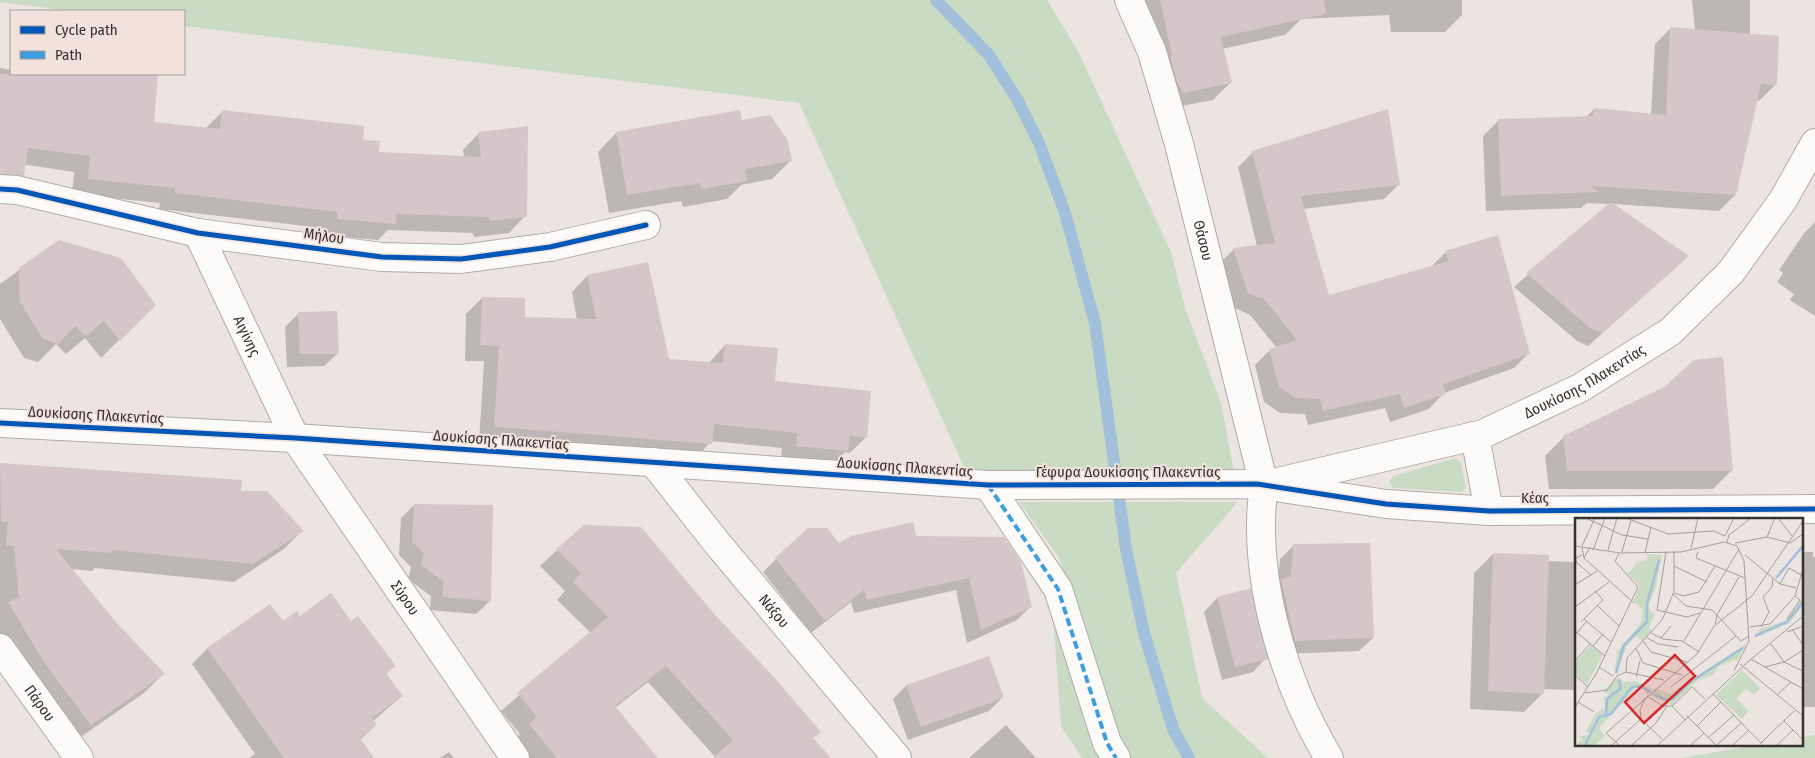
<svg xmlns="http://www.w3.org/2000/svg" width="1815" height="758" font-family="'Fira Sans Condensed',sans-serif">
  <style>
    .green { fill: #cadbc4 }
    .shadow { fill: #0003 }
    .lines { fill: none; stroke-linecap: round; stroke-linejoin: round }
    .stream { stroke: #a2bfdb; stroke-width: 12 }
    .building { fill: #d4c6c9 }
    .minor-casing { stroke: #b1aba9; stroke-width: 30 }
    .minor { stroke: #fcfbfa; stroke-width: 28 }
    .quiet { stroke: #3e9de1; stroke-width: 4; stroke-dasharray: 8 4; stroke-linecap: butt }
    .cycleway-casing { stroke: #f1e2dc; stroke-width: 8 }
    .cycleway { stroke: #0057b8; stroke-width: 5 }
    .labels { text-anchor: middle; stroke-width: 4; stroke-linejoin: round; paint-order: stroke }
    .street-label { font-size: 15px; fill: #373230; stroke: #f1e2dc }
    .inset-river { fill: none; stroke: #a2bfdb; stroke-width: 2.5 }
    .inset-road { fill: none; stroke: #a49d9a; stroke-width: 1 }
    .view { fill: #d62828; fill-opacity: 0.15; stroke: #d62828; stroke-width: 2.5 }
    .inset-edge { fill: none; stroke: #373230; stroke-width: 2.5 }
  </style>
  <rect width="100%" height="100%" fill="#ece4e1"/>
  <path class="green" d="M0,0H1047L1079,53L1171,252L1185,308L1221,403L1235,477L967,474L799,103L184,26V11H71L0,2Z
    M1456,458L1461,463L1466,488L1461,492L1393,488L1389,482L1393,476Z
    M1019,502H1238L1176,573L1202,698L1268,758H1082L1061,726L1052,604L1071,589L1058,556Z
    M1815,735V758H1682L1762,744H1801V737Z"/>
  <path class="shadow" d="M1140,0H1462V15L1445,32H1391L1389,15L1301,19L1285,35L1222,49L1230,83L1213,100L1166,109Z
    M1692,0H1750V35L1775,85L1759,101L1756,100L1735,195L1719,211L1613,204L1674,269L1588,346L1577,341L1514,287L1610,204L1587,203L1581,208L1486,211L1483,136L1499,120L1586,117L1594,109L1651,115L1655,44L1671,28L1695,30Z
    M0,68L11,70V74H40L73,79L77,74H157L153,124L206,128L222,112L362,141L377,153L464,158L463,150L479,133L525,216L509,233L474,237L473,233L388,230L378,240L321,235L322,228L159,209L160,203L72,194L74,172L21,164L9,176L0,175Z
    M741,122L790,161L772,179L741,185L727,199L683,207L681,201L609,213L598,152L616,133Z
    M1253,152L1399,184L1384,199L1303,209L1328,297L1431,267L1446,252L1529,353L1514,368L1444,393L1429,409L1390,422L1385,408L1308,425L1305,414L1280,413L1264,402L1255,365L1270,350L1277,348L1250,315L1233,307L1219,264L1234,249L1257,246L1238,167Z
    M1815,222V316L1790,300L1794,294L1777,282L1783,273L1779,270L1805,232Z
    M59,241L154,305L101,358L85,338L66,354L56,344L38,362L24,358L0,319V284Z
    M647,264L668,360L709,363L725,345L774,382L866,437L850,453L845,452L831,466L781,461L782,448L711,441L695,460L479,442L484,361H465L466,314L482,298L524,318L577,320L572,292L587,276Z
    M299,313L338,353L324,366L287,367L285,327Z
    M1564,437L1731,471L1713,489H1549L1545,456Z
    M0,464L241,482L239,492L302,531L284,549L234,582L95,568L92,571L71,569L114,622L163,674L144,693L72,743L0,637Z
    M414,505L490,601L476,614L430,610L431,596L408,579L411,567L399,555L401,518Z
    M915,537L1030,607L1017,620L967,643L956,590L854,613L851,602L811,633L763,572L776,559L839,544Z
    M1293,546L1373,638L1359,651L1282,654L1278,584L1280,559Z
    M557,550L812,739L829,758H716L648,682L615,708L633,758H526L513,742L520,734L501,711L591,633L557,600L565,591L540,566Z
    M1801,552H1813V557H1815V707H1801Z
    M1493,554L1547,561L1576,562V690L1543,689V693L1524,712L1470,709L1474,573Z
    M1250,589L1266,658L1253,672L1222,680L1204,612L1217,598Z
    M270,606L282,623L300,617L351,623L394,666L386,674L402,696L373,721L376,725L360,740L373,758H249L255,754L192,664L207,649Z
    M906,686L1002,698L989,711L908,740L893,699Z
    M1006,725L1036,758H969Z
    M449,752L454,758H440Z"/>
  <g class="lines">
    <path class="stream" d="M936,0L989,55L1018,101L1039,143L1065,213L1095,323L1126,549L1144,633L1173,729L1189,758"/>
  </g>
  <path class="building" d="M1160,0H1324L1326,14L1221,37L1232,83L1183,93L1177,81L1170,56L1172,55Z
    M1670,27L1779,36L1777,85L1761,84L1736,195L1590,186L1599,192L1501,196L1498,119L1593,116L1594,108L1666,115Z
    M0,74H158L154,122L220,129L222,110L364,126L363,140L380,141L379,152L481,157L478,132L528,126L527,217L490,221L489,217L396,214V224L337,219V212L175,193V188L88,179L90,156L28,148L24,176L0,174Z
    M1388,109L1400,185L1301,196L1329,295L1449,261L1445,251L1498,235L1530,354L1443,384L1446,394L1404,408L1400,394L1323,411L1320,399L1296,398L1279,387L1269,349L1297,340L1265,300L1248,293L1233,248L1275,243L1252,151Z
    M740,110L742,120L770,115L787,139L792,161L745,169L747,181L701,189L700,183L627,195L616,132Z
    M1611,202L1689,256L1602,333L1590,328L1526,273Z
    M59,240L121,258L156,305L120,341L104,321L86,336L75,326L58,344L43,339L20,302L19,268Z
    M648,262L669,359L723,363L725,344L778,348L775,381L871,391L867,438L850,436L848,451L796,446L797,433L714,424L712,444L494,427L499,346L480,345L482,297L525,298V317L596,319L587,275Z
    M337,311L339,354H300L298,312Z
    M1723,357L1733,471H1567L1563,436L1664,387L1694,360Z
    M0,463L242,480L241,491H267L304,531L253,564L112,550V553L56,549L115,621L165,674L91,725L45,664L8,602L19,597L14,546H6L8,522H1Z
    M414,504L493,505L491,601L442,597L444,582L421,565L424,553L412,542Z
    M913,522L916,536L1004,537L1021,562L1032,607L981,630L969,578L867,600L864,590L825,621L775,558L808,528H827L839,543L852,536Z
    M584,525L641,527L716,616L773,676L821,732L813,738L831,758H713L733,740L666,666L615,706L658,758H557L529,724L537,717L517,693L608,617L573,582L581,573L556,549Z
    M1370,543L1374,638L1295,641L1281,579L1291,577L1293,544Z
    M1493,553L1549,555L1544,694L1488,691Z
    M1251,588L1268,659L1235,667L1217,597Z
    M331,593L351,621L358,616L396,666L386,673L403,696L372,718L377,725L360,738L374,758H284L207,648L270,604L283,621L297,611L300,616Z
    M989,656L1004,698L921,727L906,685Z"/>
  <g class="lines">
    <defs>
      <g id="minor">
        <path id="s1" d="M1129,0L1152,52L1179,144L1264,485C1251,573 1283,682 1329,758"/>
        <path d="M0,189L17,190L198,233L382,257L461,259L550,247L646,225"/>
        <path id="s2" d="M198,233L295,438L515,758"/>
        <path d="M0,423L295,438L988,485L1257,484L1386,504L1489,511L1815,509"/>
        <path d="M1475,436L1489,511"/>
        <path id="s3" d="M653,462L717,543L897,758"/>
        <path id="s4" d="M1278,482L1483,434L1580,388L1670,332L1731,272L1783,200L1815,143"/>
        <path d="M988,485L1058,589L1107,743L1116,758"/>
        <path id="s5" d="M0,648L79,758"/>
      </g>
    </defs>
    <use href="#minor" class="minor-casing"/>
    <use href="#minor" class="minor"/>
    <path class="quiet" d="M988,485L1058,589L1107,743L1116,758"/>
    <defs>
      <path id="cycleway" d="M0,189L17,190L198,233L382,257L461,259L550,247L646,225
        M0,423L295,438L988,485L1257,484L1386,504L1489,511L1815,509"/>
    </defs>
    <use href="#cycleway" class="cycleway-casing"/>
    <use href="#cycleway" class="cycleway"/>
  </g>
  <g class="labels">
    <g class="street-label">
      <text transform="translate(324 236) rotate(8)" y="5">Μήλου</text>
      <text dy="5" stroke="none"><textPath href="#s1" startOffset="252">Θάσου</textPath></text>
      <text dy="5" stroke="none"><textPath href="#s2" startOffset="114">Αιγίνης</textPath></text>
      <text dy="5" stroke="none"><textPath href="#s4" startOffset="325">Δουκίσσης Πλακεντίας</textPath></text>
      <text transform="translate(96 415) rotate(3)" y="5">Δουκίσσης Πλακεντίας</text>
      <text transform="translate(501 440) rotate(4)" y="5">Δουκίσσης Πλακεντίας</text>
      <text transform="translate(905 467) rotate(4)" y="5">Δουκίσσης Πλακεντίας</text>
      <text x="1128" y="477">Γέφυρα Δουκίσσης Πλακεντίας</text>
      <text x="1535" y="503">Κέας</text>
      <text dy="5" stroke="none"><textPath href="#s2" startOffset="421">Σύρου</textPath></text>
      <text dy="5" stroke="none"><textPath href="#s3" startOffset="192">Νάξου</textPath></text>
      <text dy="5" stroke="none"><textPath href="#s5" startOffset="68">Πάρου</textPath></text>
    </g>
  </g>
  <g transform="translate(1575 518)">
    <rect width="228" height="228" fill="#ece4e1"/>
    <path d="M71,36L87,37L80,72L74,86V92L80,96L74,110L77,113L66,123L62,118L53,126L39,158L42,134L66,105L68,92L58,83L65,68L53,56L62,45L73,41ZM227,80V89L214,105L183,117L184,111L211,103ZM172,125L163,141L144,148L138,157L122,163L97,187L73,177L81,170L95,176ZM16,127L28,137L12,166L0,155V145ZM167,152L185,170L179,177L171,171L161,180L174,193L167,201L141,177ZM43,159L49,164L61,163L78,171L72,177L68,170H61L24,210L30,218L20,227H0L7,222L4,218L21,216L11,214L12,211L21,195L30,190L29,177L32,180L34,176L28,174Z" fill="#cadbc4"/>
    <path class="inset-river" d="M201,60L228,28M180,118L212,104L228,84M41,155L49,127L72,104V86L84,42M79,176L91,182L98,181L115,164L168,130M31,196L32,181L46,170L44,162M10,227L24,199L36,196L57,169L65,168L76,174"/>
    <path class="inset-road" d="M11,0L47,17L73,21M51,0L93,16L139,13L150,18M203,0L218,19M150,18L159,0M192,19L200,0M152,24L154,17L176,0M160,25L192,19L215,25L228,16M0,28L45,35L106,34L149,24L162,28L169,43L174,123L159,153M7,28L20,0M7,30L9,40L15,29M116,30L123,0M18,32L30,0M33,32L42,0M99,33V74M47,34L56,2M91,34L82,92L112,99L125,95M123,34L121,40L170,60M70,35L76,9M7,37L1,40V44L16,57M170,37L205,66L221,70M9,40L59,85M99,48L132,64M205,66L214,50L228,58M0,67L22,53M100,75L108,78L124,74L140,48M98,76L111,88L137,92L166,123L174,118M22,87L44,108M0,89L34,64M9,101L36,124M212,101L225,82L220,78M6,104L28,82L20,73M140,106L142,97L164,59M175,109L195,106L220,78L228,51M186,109L194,94L188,79L197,69L198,60M217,111L228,127M0,113L30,138M212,114L228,108M76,115L88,121L107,123L124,134M0,117L12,103M71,119L83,126L103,129M86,120L96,108M68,123L76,134L112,144M109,123L164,31M196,126L209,144L228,153M18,128L28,116M61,130L68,145L107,157M176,141L228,171M0,143L15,126M165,146L228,198M24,149L38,158M190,149L209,144L228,132M51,154L52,140L87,102L99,74M51,154L89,162M0,157L13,169M61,159L65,143M96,169L161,118M10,175L32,172L42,158L51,154M138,176L188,227M202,177L216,164M72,178L88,188H97L117,169L130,181M70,180L65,192L66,201L87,221M3,184L19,194M97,188L110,202M0,189L21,156L63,69L40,43L44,36M112,198L141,227M209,203L228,222M122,208L146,184M133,220L159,197M186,225L219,193M37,227L66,201M44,227L31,215L122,136L139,108L177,78L228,3M57,227L81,205L92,188M83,227L174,143L228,98M116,227L129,215M142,227L166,205M158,227L174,212M202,227L218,212"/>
    <path class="view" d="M100,137L120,158L69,205L50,184Z"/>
    <rect width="228" height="228" class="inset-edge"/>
  </g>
  <rect x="10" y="10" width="175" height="65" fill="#f1e2dc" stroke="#a79c97"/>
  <rect x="20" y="26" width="25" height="8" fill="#0057b8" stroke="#a79c97"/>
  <text x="55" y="35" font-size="15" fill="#373230">Cycle path</text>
  <rect x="20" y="51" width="25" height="8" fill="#3e9de1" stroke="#a79c97"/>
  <text x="55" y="60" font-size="15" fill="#373230">Path</text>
</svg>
